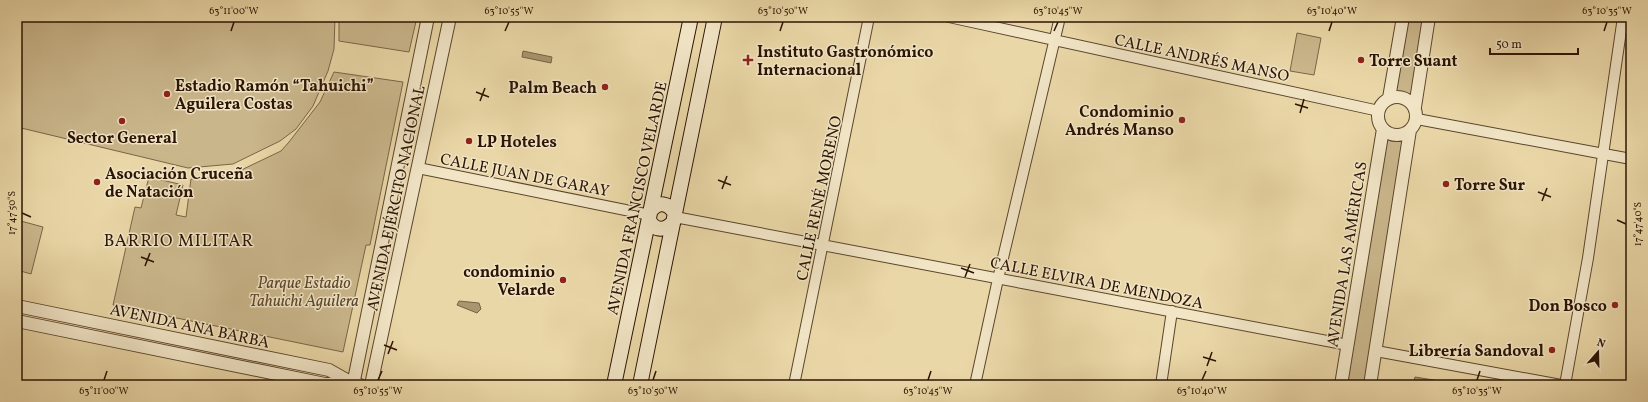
<svg xmlns="http://www.w3.org/2000/svg" width="1648" height="402" font-family="Vollkorn,serif">
  <style>
    .green { fill: #cab68b; stroke: #7a6547 }
    .water { fill: #a9956f; stroke: #776144 }
    .lines { fill: none; stroke-linecap: round; stroke-linejoin: round }
    .minor-casing { stroke: #5b452c; stroke-width: 12 }
    .tertiary-casing { stroke: #5b452c; stroke-width: 14 }
    .secondary-casing { stroke: #2b1403; stroke-width: 16 }
    .minor { stroke: #f1e5c6; stroke-width: 10 }
    .tertiary { stroke: #f1e5c6; stroke-width: 12 }
    .secondary { stroke: #f1e5c6; stroke-width: 14 }
    .ticks { fill: none; stroke: #2b1403; stroke-width: 1.5 }
    .poi-dot { fill: #8f2418; stroke: #f1e5c6; stroke-width: 1.5 }
    .labels { text-anchor: middle; stroke-width: 3; stroke-linejoin: round; paint-order: stroke }
    .poi-label { font-size: 16px; font-weight: bold; fill: #2b1403; stroke: #f1e5c6; text-anchor: start }
    .street-label { font-size: 16px; fill: #2b1403; stroke: #f1e5c6 }
    .park-label { font-size: 16px; font-style: italic; fill: #5b452c; stroke: #f1e5c6 }
    .neighbourhood-label { font-size: 17px; letter-spacing: 1px; fill: #2b1403; stroke: #f1e5c6 }
    .neatline { fill: none; stroke: #2b1403; stroke-width: 1.5 }
    .ticks-label { font-size: 10px; text-anchor: middle; fill: #2b1403 }
  </style>
  <rect width="100%" height="100%" fill="#ead7a7"/>
  <filter id="stains"><feTurbulence type="fractalNoise" baseFrequency=".005" numOctaves="4"/><feColorMatrix values="0 0 0 0 .2 0 0 0 0 .09 0 0 0 0 .02 0 0 0 .5 -.17"/></filter>
  <radialGradient id="worn" r=".72"><stop offset=".6" stop-color="#630" stop-opacity="0"/><stop offset="1" stop-color="#630" stop-opacity=".3"/></radialGradient>
  <path class="green" d="M17,17H335L334,49L328,71L313,106L296,129L280,141L233,164L188,168L17,127Z
    M339,17H417L409,52L339,41Z
    M1406,17H1427L1414,95L1401,92H1394Z
    M1297,33L1321,38L1314,75L1290,71Z
    M334,72L403,82L370,245H366L343,352L113,305L135,207L141,208L149,177L183,185L176,215L186,217L191,179H199L235,173L281,151L289,142L320,102Z
    M1386,135L1395,139H1406L1366,385H1345Z
    M17,220L43,227L31,274L17,270Z"/>
  <path class="water" d="M523,51L552,57L551,63L522,57Z
    M459,301L479,303L481,309L477,313L457,305Z
    M1415,377L1458,384V385H1413Z"/>
  <g class="lines">
    <defs>
      <path id="minor" d="M949,17L1379,111
        M1417,119L1631,159
        M418,168L650,215
        M675,217L1348,345
        M1376,351L1561,385
        M794,385L869,17
        M975,385L998,279L1060,17
        M1161,385L1172,311
        M1565,385L1588,258L1623,17"/>
      <path id="tertiary" d="M1378 116a19 19 0 1 1 38 0a19 19 0 1 1-38 0Z
        M1389,98L1403,17
        M1415,107L1429,17
        M17,306L329,370L352,383
        M17,321L325,384H353L360,385
        M353,385L428,17
        M371,385L450,17
        M1341,385L1383,129
        M1370,385L1410,130"/>
      <path id="secondary" d="M650,212C658,200 669,203 675,214
        M649,220C655,232 666,231 674,221
        M614,385L691,17
        M640,385L715,17"/>
    </defs>
    <use href="#minor" class="minor-casing"/>
    <use href="#tertiary" class="tertiary-casing"/>
    <use href="#secondary" class="secondary-casing"/>
    <use href="#minor" class="minor"/>
    <use href="#tertiary" class="tertiary"/>
    <use href="#secondary" class="secondary"/>
  </g>
  <path class="ticks" d="M231,31L234,22M505,31L509,22M780,31L783,22M1054,31L1058,22M1329,31L1332,22M1604,31L1607,22M476,92L489,97M480,101L485,88M1295,104L1308,108M1300,113L1304,99M718,180L731,185M722,189L727,176M1538,192L1551,197M1542,201L1547,188M22,213L31,217M1617,220L1626,224M141,257L154,262M145,266L150,253M961,268L974,273M965,277L970,264M384,345L397,350M388,354L393,341M1203,357L1216,361M1207,366L1212,352M104,380L107,371M378,380L382,371M653,380L656,371M928,380L931,371M1202,380L1206,371M1477,380L1480,371"/>
  <g class="poi-dot">
    <path d="M746 54h4v4h4v4h-4v4h-4v-4h-4v-4h4z"/>
    <circle cx="1361" cy="60" r="4"/>
    <circle cx="605" cy="87" r="4"/>
    <circle cx="167" cy="94" r="4"/>
    <circle cx="1182" cy="120" r="4"/>
    <circle cx="122" cy="121" r="4"/>
    <circle cx="469" cy="141" r="4"/>
    <circle cx="97" cy="182" r="4"/>
    <circle cx="1446" cy="184" r="4"/>
    <circle cx="563" cy="280" r="4"/>
    <circle cx="1615" cy="305" r="4"/>
    <circle cx="1552" cy="350" r="4"/>
  </g>
  <g class="labels">
    <g class="poi-label">
      <text x="757" y="57">Instituto Gastronómico<tspan x="757" dy="18">Internacional</tspan></text>
      <text x="1369" y="66">Torre Suant</text>
      <text x="175" y="91">Estadio Ramón “Tahuichi”<tspan x="175" dy="18">Aguilera Costas</tspan></text>
      <text x="597" y="93" text-anchor="end">Palm Beach</text>
      <text x="1174" y="117" text-anchor="end">Condominio<tspan x="1174" dy="18">Andrés Manso</tspan></text>
      <text x="122" y="143" text-anchor="middle">Sector General</text>
      <text x="477" y="147">LP Hoteles</text>
      <text x="105" y="179">Asociación Cruceña<tspan x="105" dy="18">de Natación</tspan></text>
      <text x="1454" y="190">Torre Sur</text>
      <text x="555" y="277" text-anchor="end">condominio<tspan x="555" dy="18">Velarde</tspan></text>
      <text x="1607" y="311" text-anchor="end">Don Bosco</text>
      <text x="1544" y="356" text-anchor="end">Librería Sandoval</text>
    </g>
    <g class="street-label">
      <text transform="translate(1202 57) rotate(12)" y="6">CALLE ANDRÉS MANSO</text>
      <text transform="translate(525 174) rotate(11)" y="6">CALLE JUAN DE GARAY</text>
      <text transform="translate(395 198) rotate(-78)" y="6">AVENIDA EJÉRCITO NACIONAL</text>
      <text transform="translate(636 198) rotate(-78)" y="6">AVENIDA FRANCISCO VELARDE</text>
      <text transform="translate(818 198) rotate(-78)" y="6">CALLE RENÉ MORENO</text>
      <text transform="translate(1346 254) rotate(-81)" y="6">AVENIDA LAS AMÉRICAS</text>
      <text transform="translate(1097 282) rotate(11)" y="6">CALLE ELVIRA DE MENDOZA</text>
      <text transform="translate(190 325) rotate(12)" y="6">AVENIDA ANA BARBA</text>
    </g>
    <g class="park-label">
      <text x="304" y="288">Parque Estadio<tspan x="304" dy="18">Tahuichi Aguilera</tspan></text>
    </g>
    <g class="neighbourhood-label">
      <text x="179" y="246">BARRIO MILITAR</text>
    </g>
  </g>
  <rect width="1648" height="402" fill="none" stroke="#ead7a7" stroke-width="44"/>
  <g transform="translate(1598 352) rotate(20)" stroke="#f1e5c6" stroke-width="3" paint-order="stroke">
  <path d="M0-3L7 15L0 10L-7 15Z" fill="#2b1403"/>
  <text y="-6" font-size="11" font-weight="bold" text-anchor="middle" fill="#2b1403">N</text>
  </g>
  <path d="M1490 48v6h88v-6" fill="none" stroke="#2b1403" stroke-width="2"/>
  <text x="1496" y="48" font-size="12" fill="#2b1403" stroke="#f1e5c6" stroke-width="3" paint-order="stroke">50 m</text>
  <rect x="22" y="22" width="1604" height="358" class="neatline"/>
  <g class="ticks-label">
    <text x="234" y="14">63°11'00"W</text>
    <text x="509" y="14">63°10'55"W</text>
    <text x="783" y="14">63°10'50"W</text>
    <text x="1058" y="14">63°10'45"W</text>
    <text x="1332" y="14">63°10'40"W</text>
    <text x="1607" y="14">63°10'35"W</text>
    <text transform="translate(11 213) rotate(-90)" y="4">17°47'50"S</text>
    <text transform="translate(1637 224) rotate(-90)" y="4">17°47'40"S</text>
    <text x="104" y="394">63°11'00"W</text>
    <text x="378" y="394">63°10'55"W</text>
    <text x="653" y="394">63°10'50"W</text>
    <text x="928" y="394">63°10'45"W</text>
    <text x="1202" y="394">63°10'40"W</text>
    <text x="1477" y="394">63°10'35"W</text>
  </g>
  <rect width="100%" height="100%" filter="url(#stains)"/>
  <rect width="100%" height="100%" fill="url(#worn)"/>
</svg>
